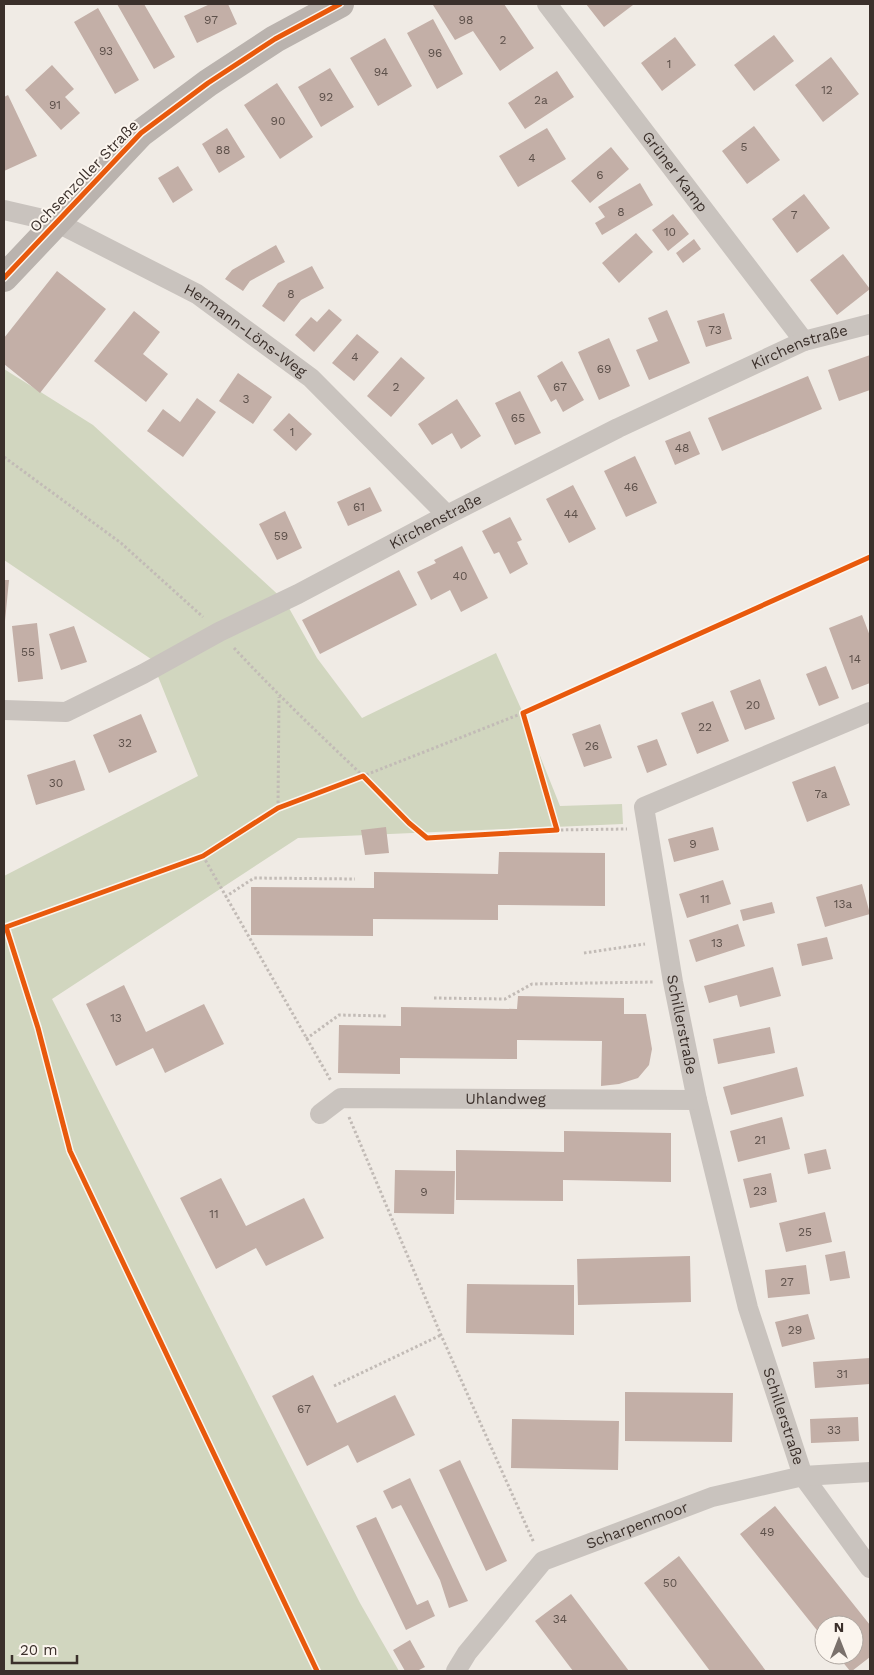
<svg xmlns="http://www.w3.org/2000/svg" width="874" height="1675" font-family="'Work Sans',sans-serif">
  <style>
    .green { fill: #d1d6bf }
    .building { fill: #c3afa7 }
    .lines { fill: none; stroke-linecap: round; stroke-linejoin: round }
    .path { stroke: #c2bbb6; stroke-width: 3; stroke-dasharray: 2.5 2.5; stroke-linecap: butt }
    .street { stroke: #c9c3be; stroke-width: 20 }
    .secondary { stroke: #bab3ae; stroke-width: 28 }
    .cycleway-casing { stroke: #fbf5ee; stroke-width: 8 }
    .cycleway { stroke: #e8590c; stroke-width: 5 }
    .labels { text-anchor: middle; stroke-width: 4; stroke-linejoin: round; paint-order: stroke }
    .number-label { font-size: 12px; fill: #5d504a }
    .street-label { font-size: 15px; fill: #3b302b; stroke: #fbf5ee }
  </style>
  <rect width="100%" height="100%" fill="#f0ebe5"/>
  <path class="green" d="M4,369L93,425L285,601L317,658L362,718L496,653L523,713L560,806L622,804L623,824L298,838L52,999L360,1603L399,1671H4V876L198,776L151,659L4,560Z"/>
  <path class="building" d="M117,4H144L175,57L154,69Z
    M210,4H228L237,24L197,43L184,16Z
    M434,4H504L534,48L500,71L473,31L455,40L433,5Z
    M586,4H631L633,5L604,27Z
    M98,8L139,80L115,94L74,22Z
    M433,19L463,74L437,89L407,33Z
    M774,35L794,61L754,91L734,65Z
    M675,37L696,65L662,91L641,63Z
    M385,38L412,86L378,106L350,58Z
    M831,57L859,94L823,122L795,85Z
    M52,65L74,89L65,97L80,113L61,130L25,90Z
    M330,68L354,107L321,127L298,87Z
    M557,71L574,97L525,129L508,103Z
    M277,83L313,137L280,159L244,105Z
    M8,95L37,156L4,171V97Z
    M754,126L780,160L747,184L722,151Z
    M227,128L245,157L219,173L202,144Z
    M547,128L566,159L518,187L499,156Z
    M611,147L629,169L590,203L571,181Z
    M178,166L193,190L173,203L158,178Z
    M640,183L653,205L602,235L595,223L605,217L598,207Z
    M804,194L830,228L797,253L772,219Z
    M673,214L689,234L668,251L652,230Z
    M636,233L653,252L619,283L602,263Z
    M694,239L701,249L683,263L676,253Z
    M276,245L285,262L250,281L243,291L225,279L232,270Z
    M843,254L870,289L837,315L810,280Z
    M312,266L324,288L301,300L284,322L262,306L278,283Z
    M57,271L106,309L40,393L4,364V338Z
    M329,309L342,320L314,352L295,335L311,317L317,322Z
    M667,310L690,363L649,380L636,350L658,341L648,318Z
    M134,311L160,332L143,354L168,374L146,402L94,361Z
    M724,313L732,339L706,347L697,321Z
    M357,334L379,352L354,381L332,363Z
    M609,338L630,386L599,400L578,352Z
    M870,355V390L839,401L828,370Z
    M401,357L425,378L391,417L367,396Z
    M562,361L584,400L563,412L556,399L551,402L537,376Z
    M238,373L272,397L253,424L219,401Z
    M808,376L822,409L722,451L708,418Z
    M520,391L541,433L515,445L495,403Z
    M197,398L216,412L183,457L147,431L163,409L180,422Z
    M457,399L481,436L461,449L452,433L432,445L418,424Z
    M289,413L312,434L296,451L273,430Z
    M690,431L700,454L675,465L665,441Z
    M635,456L657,503L626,517L604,471Z
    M573,485L596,529L569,543L546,499Z
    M370,487L382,511L348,526L337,502Z
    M285,511L302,548L277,560L259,524Z
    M510,517L522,540L517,542L528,564L510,574L499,552L494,554L482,531Z
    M462,546L488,598L461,612L450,590L431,600L417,572L436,563L434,560Z
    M399,570L417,605L320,654L302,620Z
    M4,580H9L5,621H4Z
    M862,615L870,636V683L852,690L829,628Z
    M37,623L43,679L18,682L12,626Z
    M74,626L87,662L61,670L49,634Z
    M826,666L839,698L819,706L806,674Z
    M760,679L775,719L745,730L730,691Z
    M713,701L729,741L697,754L681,713Z
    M141,714L157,752L109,773L93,735Z
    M600,724L612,758L584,767L572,734Z
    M657,739L667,765L647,773L637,746Z
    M75,760L85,790L36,805L27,775Z
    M835,766L850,805L807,822L792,782Z
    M386,827L389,853L365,855L361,830Z
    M713,827L719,850L674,862L668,839Z
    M499,852L605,853V906L498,905V920L373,919V936L251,935V887L374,888V872L498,874Z
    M723,880L731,904L687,918L679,894Z
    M862,884L870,914L825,927L816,897Z
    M772,902L775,913L743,921L740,910Z
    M738,924L745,946L696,962L689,940Z
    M827,937L833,959L802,966L797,944Z
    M773,967L781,996L740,1007L737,995L709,1003L704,986Z
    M124,985L146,1032L204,1004L224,1044L165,1073L153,1048L116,1066L86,1004Z
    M518,996L624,998V1014H646L652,1049L649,1065L638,1078L619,1084L601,1086L602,1041L517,1040V1059L400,1058V1074L338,1073L339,1025L401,1026V1007L517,1009Z
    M770,1027L775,1053L718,1064L713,1039Z
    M797,1067L804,1096L731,1115L723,1087Z
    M782,1117L790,1149L738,1162L730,1131Z
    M564,1131L671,1133V1182L563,1180V1201L456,1200V1150L564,1152Z
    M826,1149L831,1169L808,1174L804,1154Z
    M395,1170L455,1171L454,1214L394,1213Z
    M771,1173L777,1202L750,1208L743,1179Z
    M221,1178L246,1226L304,1198L324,1238L266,1266L256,1248L216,1269L180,1198Z
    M825,1212L832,1242L786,1252L779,1223Z
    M845,1251L850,1278L830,1281L825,1255Z
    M690,1256L691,1302L578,1305L577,1259Z
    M806,1265L810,1294L768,1298L765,1270Z
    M467,1284L574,1285V1335L466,1333Z
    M808,1314L815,1339L782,1347L775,1322Z
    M870,1358V1384L815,1388L813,1362Z
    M313,1375L337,1423L395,1395L415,1435L357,1463L348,1445L307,1466L272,1396Z
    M625,1392L733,1393L732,1442L625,1441Z
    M858,1417L859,1441L811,1443L810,1419Z
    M512,1419L619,1421L618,1470L511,1468Z
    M460,1460L507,1561L486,1571L439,1470Z
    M410,1478L468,1601L449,1608L440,1580L401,1505L392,1509L383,1491Z
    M775,1506L870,1625V1657L852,1671H850L837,1655H854V1625H824V1639L740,1534Z
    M376,1517L417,1605L428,1600L435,1616L406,1630L356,1526Z
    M679,1556L766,1671H710L644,1583Z
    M571,1594L629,1671H573L535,1621Z
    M410,1640L425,1667L417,1671H405L393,1650Z"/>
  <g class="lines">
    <path class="path" d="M4,457L121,543L203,617
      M234,648C275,692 318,733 361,774C384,796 403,818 427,838L557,830L627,829
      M278,808L279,697
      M557,830L523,713L870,557
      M203,856L331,1081
      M225,897L254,878L355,879
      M6,927L38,1028L70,1151L317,1671
      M4,928L203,856L278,808L363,776L523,713
      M584,953L645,944
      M434,998L505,999L532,984L653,982
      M306,1039L339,1015L387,1016
      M349,1117L441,1335L534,1543
      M334,1386L441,1335"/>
    <g class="street">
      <path id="s1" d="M547,4L804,341"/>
      <path id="s2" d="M4,210L56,222L197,294L311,378L447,515"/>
      <path id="s3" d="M4,710L66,712L143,674L219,632L298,594L447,515L618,428L804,341L870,324"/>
      <path id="s4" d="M870,712L644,807L673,982L697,1100L748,1308L803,1476L870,1568"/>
      <path id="s5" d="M320,1114L341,1098L697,1100"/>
      <path id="s6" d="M456,1671L467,1653L543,1561L712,1497L803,1476L870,1472"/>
    </g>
    <path class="secondary" d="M4,278L141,133L208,83L275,39L340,4"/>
    <defs>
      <path id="cycleway" d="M4,278L141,133L208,83L275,39L340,4
        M317,1671L70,1151L38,1028L6,927L203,856L278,808L363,776L409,823L427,838L557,830L523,713L870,557"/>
    </defs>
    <use href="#cycleway" class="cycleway-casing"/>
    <use href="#cycleway" class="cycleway"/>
  </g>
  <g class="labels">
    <g class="number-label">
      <text x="211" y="24">97</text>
      <text x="466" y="24">98</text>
      <text x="503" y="44">2</text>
      <text x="106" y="55">93</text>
      <text x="435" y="57">96</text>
      <text x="669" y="68">1</text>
      <text x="381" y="76">94</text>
      <text x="827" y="94">12</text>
      <text x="326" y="101">92</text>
      <text x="541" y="104">2a</text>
      <text x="55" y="109">91</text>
      <text x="278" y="125">90</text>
      <text x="744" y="151">5</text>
      <text x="223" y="154">88</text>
      <text x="532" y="162">4</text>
      <text x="600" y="179">6</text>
      <text x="621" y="216">8</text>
      <text x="794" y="219">7</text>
      <text x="670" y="236">10</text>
      <text x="291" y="298">8</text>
      <text x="715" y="334">73</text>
      <text x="355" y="361">4</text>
      <text x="604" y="373">69</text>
      <text x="396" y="391">2</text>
      <text x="560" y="391">67</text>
      <text x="246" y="403">3</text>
      <text x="518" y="422">65</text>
      <text x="292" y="436">1</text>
      <text x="682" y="452">48</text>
      <text x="631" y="491">46</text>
      <text x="359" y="511">61</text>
      <text x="571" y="518">44</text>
      <text x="281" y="540">59</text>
      <text x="460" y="580">40</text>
      <text x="28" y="656">55</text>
      <text x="855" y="663">14</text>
      <text x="753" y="709">20</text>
      <text x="705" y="731">22</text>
      <text x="125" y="747">32</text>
      <text x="592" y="750">26</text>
      <text x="56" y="787">30</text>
      <text x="821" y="798">7a</text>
      <text x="693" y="848">9</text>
      <text x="705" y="903">11</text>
      <text x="843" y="908">13a</text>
      <text x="717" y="947">13</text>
      <text x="116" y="1022">13</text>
      <text x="760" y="1144">21</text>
      <text x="760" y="1195">23</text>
      <text x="424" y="1196">9</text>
      <text x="214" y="1218">11</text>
      <text x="805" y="1236">25</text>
      <text x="787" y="1286">27</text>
      <text x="795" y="1334">29</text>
      <text x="842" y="1378">31</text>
      <text x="304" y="1413">67</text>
      <text x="834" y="1434">33</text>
      <text x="767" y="1536">49</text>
      <text x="670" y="1587">50</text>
      <text x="560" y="1623">34</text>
    </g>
    <g class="street-label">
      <text dy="5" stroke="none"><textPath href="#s1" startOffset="211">Grüner Kamp</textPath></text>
      <text transform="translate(84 176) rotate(-46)" y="5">Ochsenzoller Straße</text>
      <text dy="5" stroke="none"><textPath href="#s2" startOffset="272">Hermann-Löns-Weg</textPath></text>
      <text dy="5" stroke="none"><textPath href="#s3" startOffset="882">Kirchenstraße</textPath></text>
      <text dy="5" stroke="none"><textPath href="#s3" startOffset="478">Kirchenstraße</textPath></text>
      <text dy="5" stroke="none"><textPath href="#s4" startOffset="466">Schillerstraße</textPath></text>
      <text dy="5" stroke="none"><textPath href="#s5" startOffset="191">Uhlandweg</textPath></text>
      <text dy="5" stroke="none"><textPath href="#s4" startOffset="871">Schillerstraße</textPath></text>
      <text dy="5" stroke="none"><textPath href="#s6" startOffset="241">Scharpenmoor</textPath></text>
    </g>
  </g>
  <rect width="874" height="1675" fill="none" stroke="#3b302b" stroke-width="10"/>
  <g transform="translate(839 1640)"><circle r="24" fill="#fbf5ee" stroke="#aea6a0"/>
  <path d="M0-4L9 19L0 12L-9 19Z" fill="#7a716c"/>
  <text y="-8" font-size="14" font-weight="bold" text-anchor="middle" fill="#3b302b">N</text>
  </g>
  <path d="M12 1655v8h65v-8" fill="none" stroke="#3b302b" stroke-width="2.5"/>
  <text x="20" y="1655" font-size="15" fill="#3b302b" stroke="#fbf5ee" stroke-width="4" paint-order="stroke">20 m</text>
</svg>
